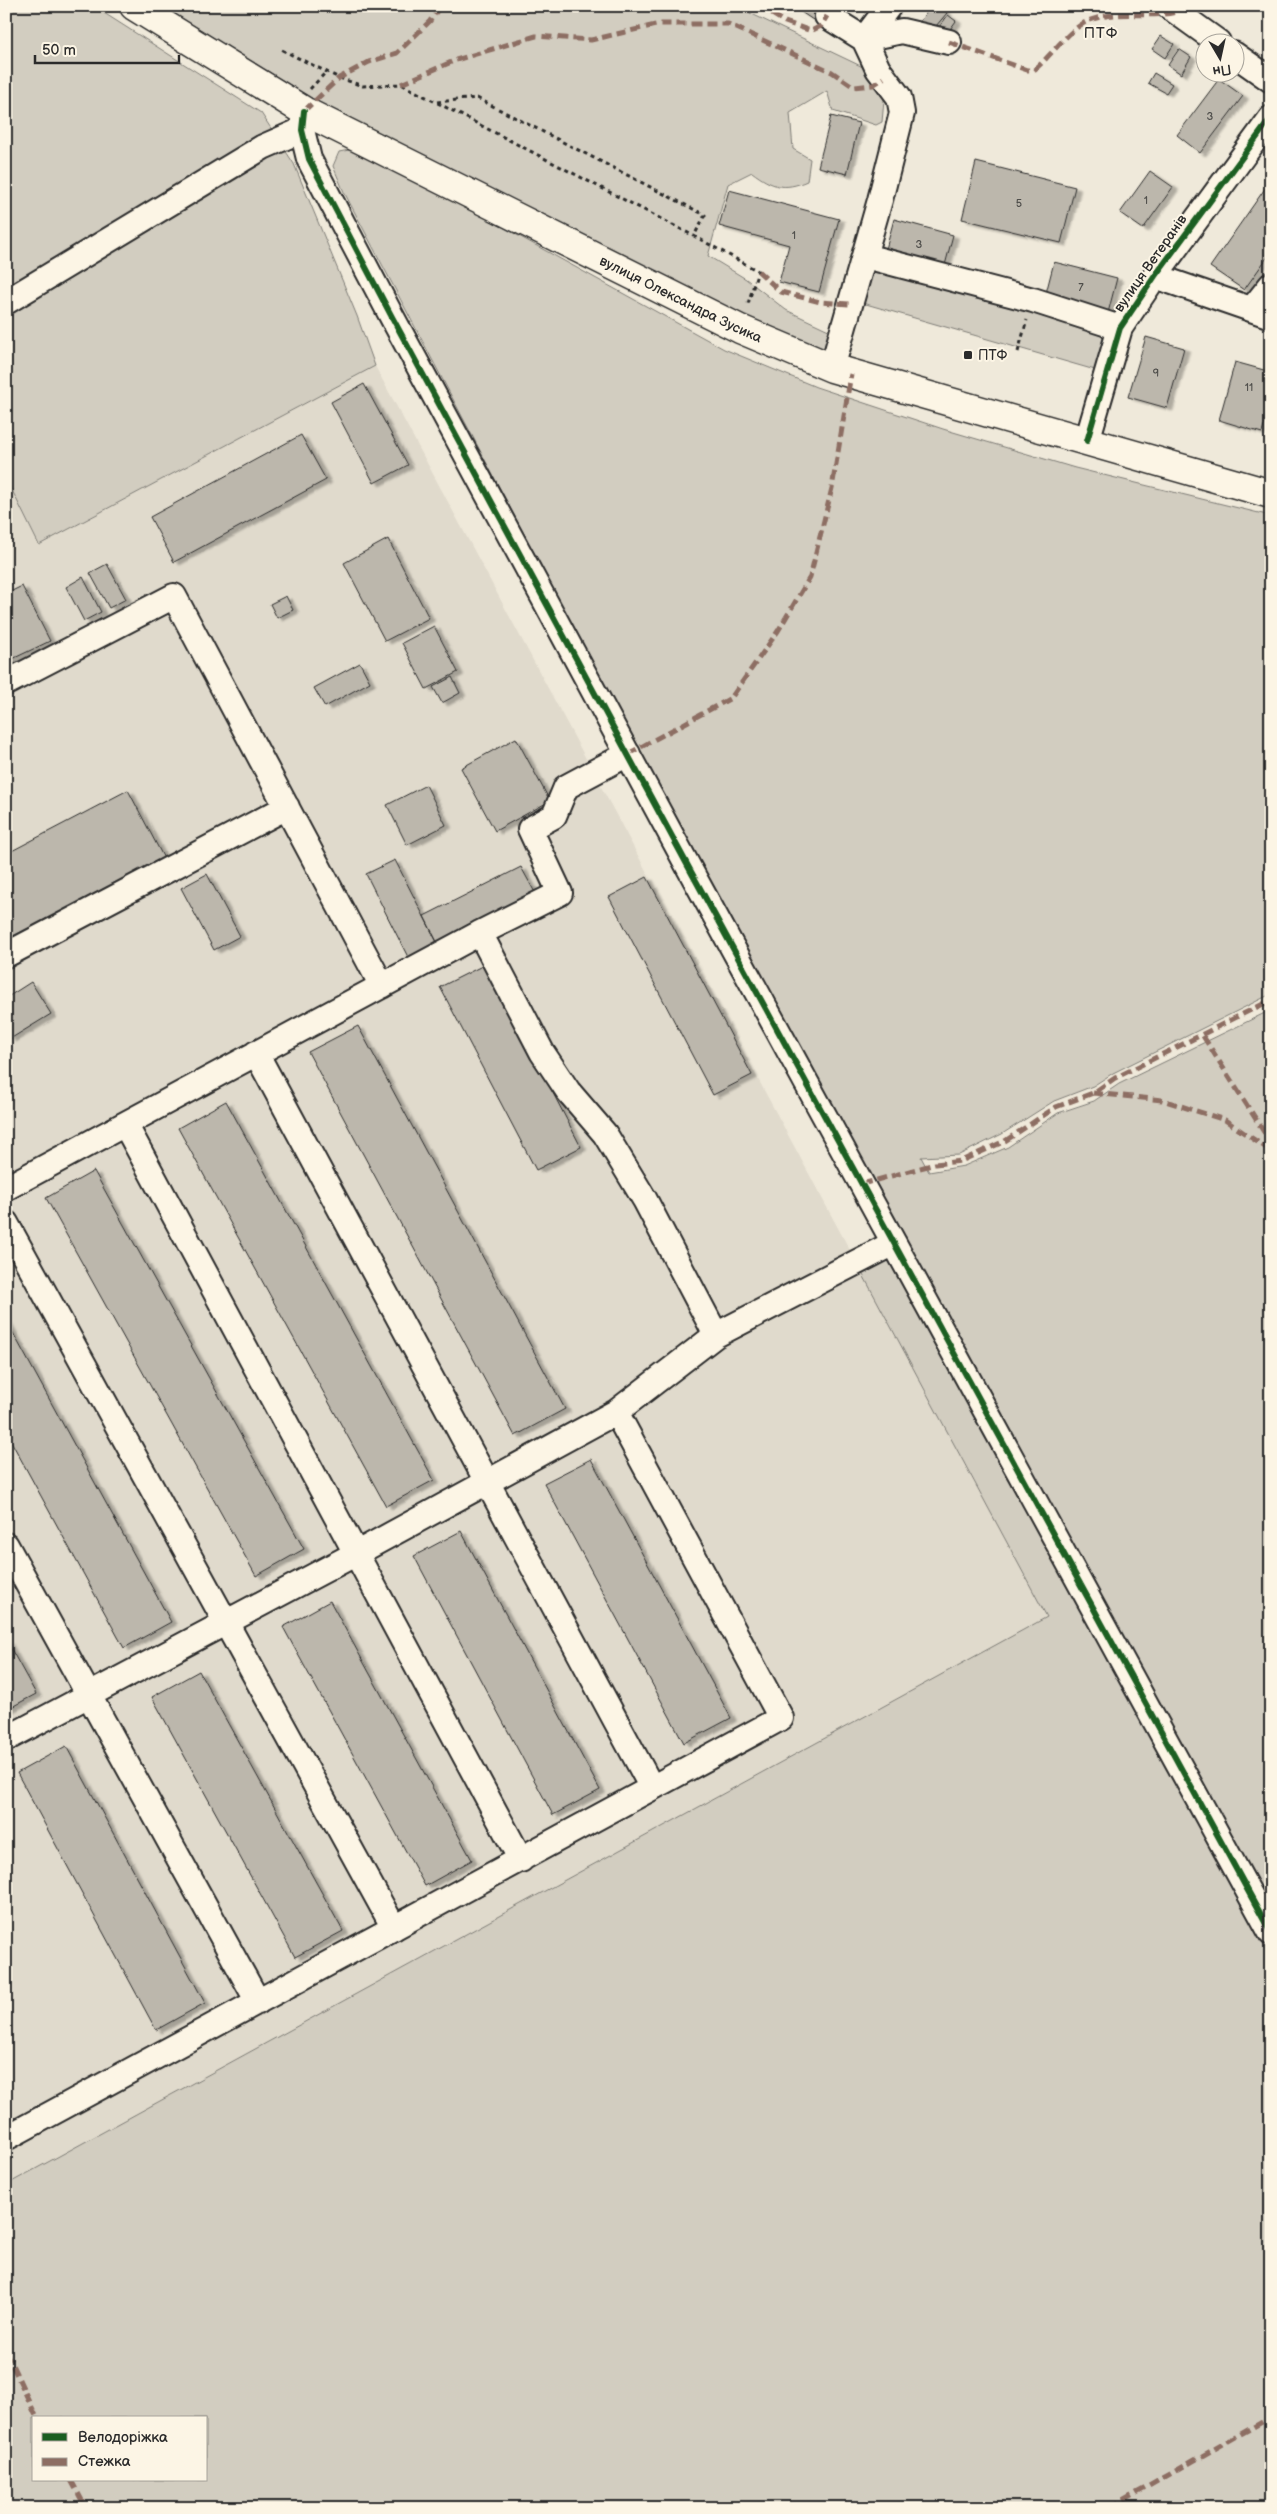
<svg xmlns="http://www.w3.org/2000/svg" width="1277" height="2514" font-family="'Balsamiq Sans',sans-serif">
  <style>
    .built { fill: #e0dacc }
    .green { fill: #d2cdc0; stroke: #7e7c76; fill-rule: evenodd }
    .building { fill: #bcb7ac; stroke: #2b2b2b; filter: url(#shadow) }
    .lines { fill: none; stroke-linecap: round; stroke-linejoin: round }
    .minor-casing { stroke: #2b2b2b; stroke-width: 28 }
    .major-casing { stroke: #2b2b2b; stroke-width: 31 }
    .path { stroke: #2b2b2b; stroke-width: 3; stroke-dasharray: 4 4; stroke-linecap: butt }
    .minor { stroke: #fcf5e5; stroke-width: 24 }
    .major { stroke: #fcf5e5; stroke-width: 28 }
    .quiet { stroke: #8d6e63; stroke-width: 5; stroke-dasharray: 10 5; stroke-linecap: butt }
    .cycleway-casing { stroke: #fcf5e5; stroke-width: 9 }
    .cycleway { stroke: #1b5e20; stroke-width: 6 }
    .poi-dot { fill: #2b2b2b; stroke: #fcf5e5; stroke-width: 2 }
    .labels { text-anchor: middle; stroke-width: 4; stroke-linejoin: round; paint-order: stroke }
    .number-label { font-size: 11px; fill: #4f4e4b }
    .street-label { font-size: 14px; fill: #2b2b2b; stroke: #fcf5e5 }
    .poi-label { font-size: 14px; fill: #2b2b2b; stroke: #fcf5e5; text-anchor: start }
    .neighbourhood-label { font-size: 15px; letter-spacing: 1px; fill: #2b2b2b; stroke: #fcf5e5 }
  </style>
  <defs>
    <filter id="shadow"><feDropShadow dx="5.5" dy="3" stdDeviation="1" flood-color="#0004"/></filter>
  </defs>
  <rect width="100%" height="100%" fill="#efe9da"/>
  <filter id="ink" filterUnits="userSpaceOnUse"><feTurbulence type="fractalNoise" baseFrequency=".02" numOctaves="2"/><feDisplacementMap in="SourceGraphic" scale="10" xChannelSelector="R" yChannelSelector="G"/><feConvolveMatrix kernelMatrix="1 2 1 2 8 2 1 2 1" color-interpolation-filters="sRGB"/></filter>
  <g filter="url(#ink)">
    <path class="built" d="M375,366L1047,1617L6,2185V478L39,545Z"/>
    <path class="green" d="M6,6H93L261,113L294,164L357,316L375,366L39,545L6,478Z
      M162,6H735L865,68L885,89L882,122L876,125L833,111L827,91L790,113L793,149L810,159L807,181C784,191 772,187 752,172L728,184L708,256L746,279L786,310L835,333L826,359L326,107Z
      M359,148L724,349L816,387L943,429L1075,468L1271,516V994L1113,1073L1093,1086L1054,1101L1002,1134L959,1155L921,1157L929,1172L964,1166L1008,1147L1058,1113L1094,1101L1119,1084L1271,1010V1922L696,861L344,192L333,166L339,152Z
      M871,263L1114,333L1102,372L859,302Z
      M893,1256L1271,1953V2508H6V2185L1047,1617L862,1273ZM34,2418H206V2480H34Z"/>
    <path class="building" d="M801,6H806L817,14L813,20L798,10Z
      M810,6H823L819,13Z
      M932,6H939L947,13L930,33L918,23Z
      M948,15L956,21L945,36L937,30Z
      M1161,36L1174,44L1165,58L1152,49Z
      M1179,49L1191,57L1181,74L1168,65Z
      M1154,73L1172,84L1166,93L1148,83Z
      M1219,79L1243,96L1200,153L1177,135Z
      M831,116L859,123L847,174L818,167Z
      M976,162L1075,187L1061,243L962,219Z
      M1150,171L1173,187L1143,229L1120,213Z
      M1271,180V252L1244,290L1210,267Z
      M729,190L839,219L819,292L779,282L789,245L719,226Z
      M894,219L953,235L944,269L885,253Z
      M1054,262L1117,278L1108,313L1045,297Z
      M1146,337L1184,348L1167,408L1128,397Z
      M1235,362L1271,372V402L1262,433L1219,420Z
      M364,384L408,465L374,483L331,402Z
      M301,435L326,480L174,562L150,517Z
      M388,539L429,618L385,641L344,563Z
      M107,564L126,599L109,608L90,573Z
      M83,577L101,612L84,621L66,587Z
      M22,586L50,641L6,662V594Z
      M286,596L293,610L277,618L270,604Z
      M434,626L458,672L426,689L402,643Z
      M360,663L370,682L325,707L314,688Z
      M452,677L460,693L442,703L433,687Z
      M516,738L550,801L495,831L461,768Z
      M426,785L446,825L407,845L387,805Z
      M128,790L169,868L6,953V854Z
      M395,860L440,948L411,963L366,874Z
      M521,867L538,898L440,948L424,916Z
      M207,874L240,936L214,950L181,888Z
      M647,877L752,1075L713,1095L609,897Z
      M486,964L581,1147L536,1170L440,987Z
      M31,982L51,1014L10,1039L6,1033V998Z
      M358,1026L565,1409L515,1436L308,1052Z
      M226,1101L434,1480L386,1506L178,1128Z
      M94,1171L304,1549L256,1576L46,1198Z
      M6,1320L171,1622L124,1648L6,1432Z
      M591,1459L731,1718L684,1743L544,1483Z
      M461,1531L600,1790L553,1815L414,1556Z
      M330,1601L472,1860L425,1886L283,1627Z
      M6,1640L36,1694L6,1710Z
      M199,1671L343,1931L295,1957L152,1697Z
      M66,1746L205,2003L156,2030L17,1773Z"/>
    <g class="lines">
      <defs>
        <path id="minor" d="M1168,6L1218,42
          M827,16L864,39L902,31L949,42
          M1234,54L1271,80
          M304,111L302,130L309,159L392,317L689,868L1271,1933
          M865,256L1033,300L1120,328
          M1155,276L1271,316
          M6,302L263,147L302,130
          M1252,309L1271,285
          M832,368L880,200L902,113L899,97L878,69L864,39L889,6
          M1087,441L1120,328L1155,276L1271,118
          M6,683L174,596L382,986
          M6,955L287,807
          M256,1053L652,1788
          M125,1124L521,1860
          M6,1188L480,933L560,893L530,829L554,816L566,787L628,754
          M6,1223L394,1928
          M716,1335L894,1243
          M6,1545L258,2002
          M6,1739L357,1553L616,1412L716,1335L645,1200L605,1134L568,1091L542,1052L480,933
          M6,2138L781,1718L616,1412"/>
        <g id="major">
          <path id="s1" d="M134,6L304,111L740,329L832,368L1271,494"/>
        </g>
      </defs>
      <use href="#minor" class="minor-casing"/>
      <use href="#major" class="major-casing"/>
      <path class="path" d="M282,50L339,78L363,86L401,84L694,236L758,271L747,307
        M310,89L326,72
        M437,102L477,98L705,215L694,236
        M1018,352L1027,320"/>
      <use href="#minor" class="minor"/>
      <use href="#major" class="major"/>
      <path class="quiet" d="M759,6L785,22L811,31L821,26L827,16
        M949,42L1027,70H1034C1050,57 1070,28 1088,21C1116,9 1148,19 1176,12
        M401,84L456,60L536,36L591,40L660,24H728L832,72L854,87L873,85L884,78
        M304,111L339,78L369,62L397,53L430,21L440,6
        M758,271L781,292L820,302L850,304
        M628,754L731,698L778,631L810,577L832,488L851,374
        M1203,1036L1271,1143
        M1093,1093L1162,1100L1225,1120L1271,1151
        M862,1184L935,1164L961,1161L1005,1141L1056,1107L1093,1093L1115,1078L1271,1000
        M6,2352L37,2418
        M71,2480L86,2508
        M1110,2508L1271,2417"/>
      <defs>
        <path id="cycleway" d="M304,111L302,130L309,159L392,317L689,868L1271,1933
          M1087,441L1120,328L1155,276L1271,118"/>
      </defs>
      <use href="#cycleway" class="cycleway-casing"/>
      <use href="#cycleway" class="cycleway"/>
    </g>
  </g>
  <rect class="poi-dot" x="963" y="350" width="10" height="10" rx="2.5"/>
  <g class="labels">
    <g class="number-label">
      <text x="1210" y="120">3</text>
      <text x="1146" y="204">1</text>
      <text x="1019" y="207">5</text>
      <text x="794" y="239">1</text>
      <text x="919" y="248">3</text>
      <text x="1081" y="291">7</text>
      <text x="1156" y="377">9</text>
      <text x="1249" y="391">11</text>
    </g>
    <g class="street-label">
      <text transform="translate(1150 263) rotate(-55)" y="5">вулиця Ветеранів</text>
      <text dy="5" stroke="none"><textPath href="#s1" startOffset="621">вулиця Олександра Зусика</textPath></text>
    </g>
    <g class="poi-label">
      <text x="978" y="360">ПТФ</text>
    </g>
    <g class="neighbourhood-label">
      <text x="1101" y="38">ПТФ</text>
    </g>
  </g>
  <rect width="1277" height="2514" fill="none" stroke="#fcf5e5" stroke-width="25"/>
  <rect x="12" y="12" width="1252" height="2489" fill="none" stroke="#2b2b2b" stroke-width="2" filter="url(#ink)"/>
  <rect x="32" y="2416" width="175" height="65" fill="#fcf5e5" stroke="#a8a49b"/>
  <rect x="42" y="2433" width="25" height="8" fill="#1b5e20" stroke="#a8a49b"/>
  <text x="78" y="2442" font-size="15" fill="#2b2b2b">Велодоріжка</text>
  <rect x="42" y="2458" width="25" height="8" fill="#8d6e63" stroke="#a8a49b"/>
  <text x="78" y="2466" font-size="15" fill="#2b2b2b">Стежка</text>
  <g transform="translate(1220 58) rotate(171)"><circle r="24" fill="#fcf5e5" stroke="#a8a49b"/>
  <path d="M0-4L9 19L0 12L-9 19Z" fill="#2b2b2b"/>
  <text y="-8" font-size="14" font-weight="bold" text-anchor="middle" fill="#2b2b2b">Пн</text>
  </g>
  <path d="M35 55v8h144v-8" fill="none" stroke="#2b2b2b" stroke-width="2.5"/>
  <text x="42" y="55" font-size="15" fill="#2b2b2b" stroke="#fcf5e5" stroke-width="4" paint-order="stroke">50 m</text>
</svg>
